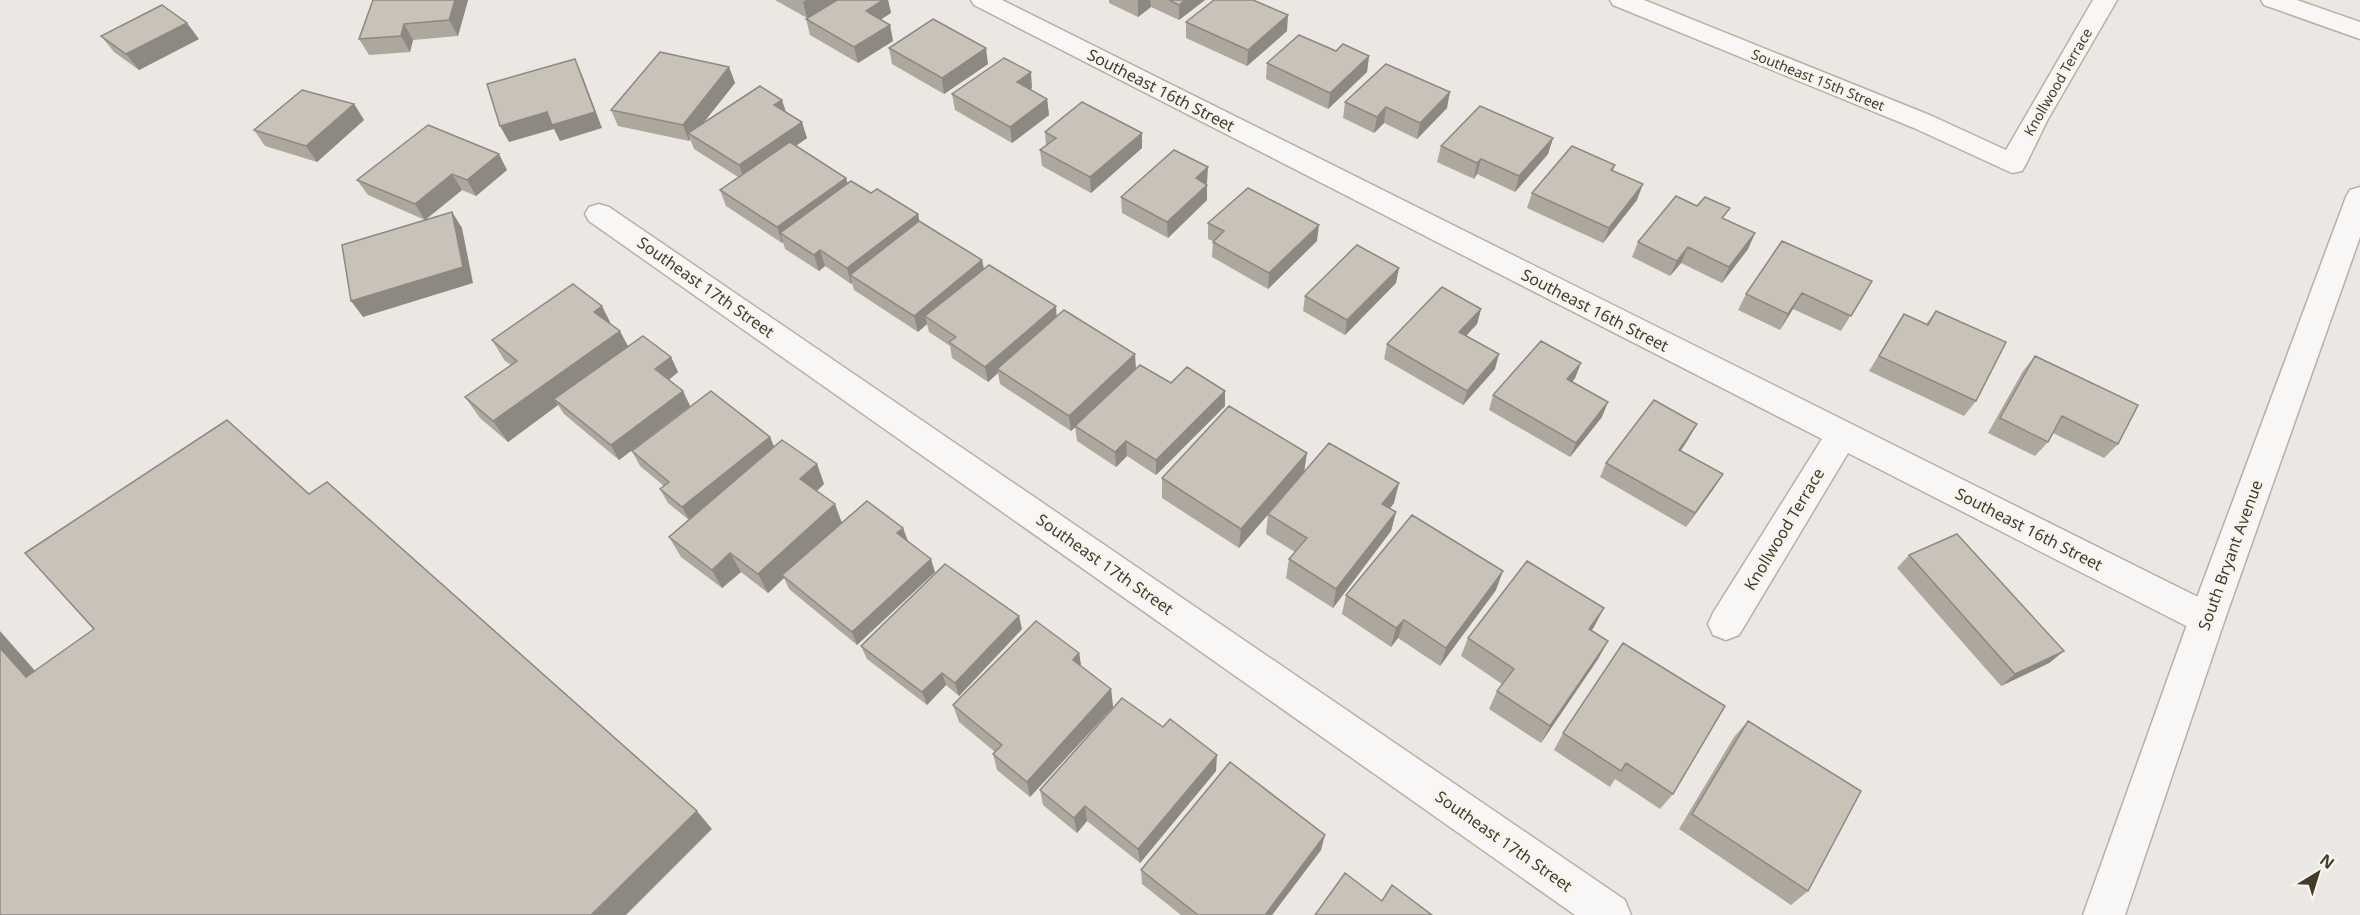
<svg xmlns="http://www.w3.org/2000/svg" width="2360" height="915" font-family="'Noto Sans',sans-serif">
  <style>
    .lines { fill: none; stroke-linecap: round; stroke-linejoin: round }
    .minor-casing { stroke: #b6b0a6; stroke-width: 3 }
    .tertiary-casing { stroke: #b6b0a6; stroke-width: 3 }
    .minor { fill: #f9f7f5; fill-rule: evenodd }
    .tertiary { fill: #f9f7f5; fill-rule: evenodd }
    .wall { fill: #ada79e }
    .shaded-wall { fill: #8d8881 }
    .building { fill: #c9c2b8; stroke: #8d8881; stroke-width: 1.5 }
    .labels { text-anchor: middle; stroke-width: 6; stroke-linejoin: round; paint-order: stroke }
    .far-street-label { font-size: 14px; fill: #443a28; stroke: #f8f5f1 }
    .street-label { font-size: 16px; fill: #443a28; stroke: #f8f5f1 }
  </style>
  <rect width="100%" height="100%" fill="#ebe7e2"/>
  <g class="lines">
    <defs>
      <path id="minor" d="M971,0H1002L2220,608L2225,619L2220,630L2207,635L2194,630L1848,453L1739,635L1726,640L1713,635L1708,624L1713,613L1822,439L974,5Z
        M1610,0H1644L1932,116L2006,150L2093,0H2117L2048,119L2026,164L2022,171L2012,173L1914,128L1613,5Z
        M2261,0H2297L2360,22V39L2264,5Z
        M599,204L609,207L1625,900L1631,915H1575L589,221L585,214L589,207Z"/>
      <path id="tertiary" d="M2360,187V237L2225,619L2125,915H2083L2189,619L2346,197L2350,190Z"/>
    </defs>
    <use href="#minor" class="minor-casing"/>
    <use href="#tertiary" class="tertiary-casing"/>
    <use href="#minor" class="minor"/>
    <use href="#tertiary" class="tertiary"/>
  </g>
  <path class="wall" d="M468,0L458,36L413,40L410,52L369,55L359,39Z
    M775,0H888L891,13L881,19L890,25L893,41L858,63L810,35L806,19L807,18Z
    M1109,0H1205L1179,20L1151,7L1138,17L1109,3Z
    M1186,22L1287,31L1247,66L1186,38Z
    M101,36L199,39L139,70L114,52Z
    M889,48L988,64L944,94L892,64Z
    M1336,51L1369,56L1367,72L1328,109L1266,79L1267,63Z
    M729,67L735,83L703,123L786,112L807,138L796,146L846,178L848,184L918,214L919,222L982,260L984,269L1136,369L1071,431L1000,384L998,373L988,382L952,358L950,346L929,332L927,324L918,332L854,290L852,283L851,284L825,266L819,271L785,249L783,242L782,243L726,206L720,190L738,177L694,149L690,139L689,141L618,126L611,110Z
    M1032,88L1030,90L1047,99L1049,115L1012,143L955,110L952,94Z
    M1345,102L1447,108L1417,139L1384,123L1374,133L1343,118Z
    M354,104L364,120L317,162L265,146L254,130Z
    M1045,132L1142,148L1091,193L1042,166L1040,150L1046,146Z
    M1553,138L1548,154L1515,192L1477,174L1474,179L1437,162L1441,146Z
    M1615,165L1613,171L1637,200L1603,243L1527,208L1532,193Z
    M507,170L476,196L462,190L425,220L368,195L357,180Z
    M1207,183L1206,184L1207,185V200L1168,238L1122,213L1121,197Z
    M1725,219L1755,233L1748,249L1722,283L1681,263L1670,276L1632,257L1638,242Z
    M1208,223L1317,241L1268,289L1212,257L1213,241L1208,239Z
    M1872,281L1841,331L1793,309L1780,330L1738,310L1746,294Z
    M1396,283L1345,335L1303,311L1305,296Z
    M1481,309L1477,324L1466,335L1495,369L1463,405L1384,359L1387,344Z
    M1936,311L1976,401L1964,416L1869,371L1904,314L1926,324Z
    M612,325L628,346L671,357L678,372L669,380L683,391L690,406L619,460L564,414L558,405L508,442L480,418L465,397L511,365L505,361L492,340Z
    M2035,356L2118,444L2104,458L2053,433L2048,442L2035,456L1988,433L2023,371Z
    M1581,363L1575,378L1572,382L1602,417L1570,457L1489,410L1493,395Z
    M1171,383L1225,406L1156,475L1127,456L1116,467L1077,441L1075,426Z
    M770,437L774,447L817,464L824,484L817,491L842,523L903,528L908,541L935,572L857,645L789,589L784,578L768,593L741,572L722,588L681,557L669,537L689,520L668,503L660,489L664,486L640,466L632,451Z
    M1689,438L1681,451L1714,488L1686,527L1600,477L1606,463Z
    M1304,472L1394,503L1390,508L1396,512L1391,531L1333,608L1286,578L1289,559L1295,552L1266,534L1268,514L1272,510L1239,548L1162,498V478Z
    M1909,555L2064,651L2049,663L2001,686L1897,568Z
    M1496,590L1440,666L1398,638L1391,647L1342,614L1346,595Z
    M1594,627L1591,631L1608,641L1598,659L1541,743L1489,709L1497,691L1502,684L1461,656L1468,638Z
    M1022,629L959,696L946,685L927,705L867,659L861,646Z
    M1623,643L1673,794L1660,809L1615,779L1610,787L1554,750L1563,733Z
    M1079,653L1081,666L1111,689L1113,707L1030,797L997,770L993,754L995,752L959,722L953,705Z
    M1748,721L1808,891L1791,905L1679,829L1734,737Z
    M1216,771L1140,863L1087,821L1077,833L1043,805L1040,790Z
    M1321,850L1272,915H1181L1142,884L1141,870Z"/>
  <path class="shaded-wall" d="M455,0H468L458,36L449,20Z
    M807,0H837L807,18L803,2Z
    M883,0H888L891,13L869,27L866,11Z
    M1138,0H1150L1151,7L1138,17Z
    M1185,0H1205L1179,20V5Z
    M1288,15L1287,31L1247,66L1248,50Z
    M187,23L199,39L139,70L126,54Z
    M404,24L413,40L410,52L401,36Z
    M890,25L893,41L858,63L854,47Z
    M986,48L988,64L944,94L942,78Z
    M1369,56L1367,72L1328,109L1330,93Z
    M575,59L582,75L602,128L560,141L554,129L509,142L500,126L547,112Z
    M729,67L735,83L693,136L688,133L690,139L689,141L683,125Z
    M1031,72L1032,88L1019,98L1017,82Z
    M1450,92L1447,108L1417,139L1420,123Z
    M1047,99L1049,115L1012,143L1010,127Z
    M782,100L787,115L774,105Z
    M354,104L364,120L317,162L306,146Z
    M1386,107L1384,123L1374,133L1377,117Z
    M802,122L807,138L745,181L739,165Z
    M1142,133V148L1091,193L1090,177Z
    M1553,138L1548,154L1515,192L1519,176Z
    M499,154L507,170L476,196L467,180Z
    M1481,159L1477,174L1474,179L1477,163Z
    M1208,167L1207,183L1196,194V178Z
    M452,174L462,190L425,220L415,204Z
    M846,178L850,193L780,233L783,242L782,243L777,227Z
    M1643,184L1637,200L1603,243L1609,228Z
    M1207,185V200L1168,238L1167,222Z
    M452,212L462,228L473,283L363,317L351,301Z
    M918,214L921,230L850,275L852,283L851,284L847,268Z
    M1319,225L1317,241L1268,289L1269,273Z
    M1755,233L1748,249L1722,283L1729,267Z
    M1688,247L1681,263L1670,276L1677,261Z
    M820,250L825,266L819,271L814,255Z
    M982,260L985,275L925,316L927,324L918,332L914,316Z
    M1399,268L1396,283L1345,335L1347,320Z
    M1802,293L1793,309L1780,330L1788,314Z
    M602,306L613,328L594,312Z
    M1056,306L1057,322L997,369L998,373L988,382L985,367Z
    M1481,309L1477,324L1456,347L1459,332Z
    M620,331L631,352L554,399L558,405L508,442L493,421Z
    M1135,354L1136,369L1071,431L1069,416Z
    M1499,354L1495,369L1463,405L1467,391Z
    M671,357L678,372L663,384L655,369Z
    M1581,363L1575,378L1562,394L1567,379Z
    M683,391L690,406L619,460L611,445Z
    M1225,391V406L1156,475V460Z
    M1608,402L1602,417L1570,457L1576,443Z
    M1697,424L1689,438L1671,464L1679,450Z
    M770,437L776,451L690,521L682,507Z
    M1126,441L1127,456L1116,467L1115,452Z
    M1307,453L1304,473L1239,548L1241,529Z
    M817,464L824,484L808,499L800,479Z
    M1723,474L1714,488L1686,527L1695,513Z
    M1399,483L1394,503L1378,524L1382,504Z
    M835,504L842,523L782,575L784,578L768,593L758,574Z
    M1396,512L1391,531L1333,608L1336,589Z
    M903,528L908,542L897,533Z
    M730,553L741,572L722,588L712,570Z
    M931,559L935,572L857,645L852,632Z
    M1503,571L1496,590L1440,666L1446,648Z
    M1604,608L1594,627L1580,647L1589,629Z
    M1019,616L1022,629L959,696L955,683Z
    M1404,620L1398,638L1391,647L1396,628Z
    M0,631L59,698L26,677L0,648Z
    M1608,641L1598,659L1541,743L1550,726Z
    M2064,651L2049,663L2001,686L2015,674Z
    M1079,653L1082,671L1073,660Z
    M942,673L946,685L927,705L922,692Z
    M1111,689L1113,707L1030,797L1027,782Z
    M1217,755L1216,771L1140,863L1138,849Z
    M1085,806L1087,821L1077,833L1074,818Z
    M697,811L712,829L626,915H591Z
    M1325,835L1321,850L1272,915H1265Z"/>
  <path class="building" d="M373,0H455L449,20L404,24L401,36L359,39Z
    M837,0H883L866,11L890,25L854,47L806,19Z
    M1169,0H1185L1179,5Z
    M1214,0H1253L1288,15L1248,50L1186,22Z
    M162,5L187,23L126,54L101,36Z
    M933,19L986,48L942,78L889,48Z
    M1299,35L1336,51L1343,44L1369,56L1330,93L1267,63Z
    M660,52L729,67L683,125L611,110Z
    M1004,58L1031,72L1017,82L1047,99L1010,127L952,94Z
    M575,59L595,112L552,125L547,112L500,126L487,84Z
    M1386,64L1450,92L1420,123L1386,107L1377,117L1345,102Z
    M760,86L782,100L774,105L802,122L739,165L688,133Z
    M302,90L354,104L306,146L254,130Z
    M1082,102L1142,133L1090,177L1040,150L1056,138L1045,132Z
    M1480,106L1553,138L1519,176L1481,159L1477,163L1441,146Z
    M428,125L499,154L467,180L452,174L415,204L357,180Z
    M790,142L846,178L777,227L720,190Z
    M1572,146L1615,165L1611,170L1643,184L1609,228L1532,193Z
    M1174,150L1208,167L1196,178L1207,185L1167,222L1121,197Z
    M851,181L871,193L877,189L918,214L847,268L820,250L814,255L780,233Z
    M1248,188L1319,225L1269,273L1213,242L1224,231L1208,223Z
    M1676,196L1697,206L1705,197L1730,208L1722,218L1755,233L1729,267L1688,247L1677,261L1638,242Z
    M452,212L463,267L351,301L342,245Z
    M919,221L982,260L914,316L850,275Z
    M1782,241L1872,281L1851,316L1802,293L1788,314L1746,294Z
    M1357,245L1399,268L1347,320L1305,296Z
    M989,265L1056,306L985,367L949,342L956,337L925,316Z
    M573,284L602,306L594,312L620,331L493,421L465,397L517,361L492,340Z
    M1442,287L1481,309L1459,332L1499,354L1467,391L1387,344Z
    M1064,310L1135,354L1069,416L997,369Z
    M1936,311L2006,342L1976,401L1879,356L1904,314L1928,325Z
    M643,336L671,357L655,369L683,391L611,445L554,399Z
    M1541,341L1581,363L1567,379L1608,402L1576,443L1493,395Z
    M2035,356L2138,405L2118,444L2062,416L2048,442L2000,418Z
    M1140,365L1171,383L1187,367L1225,391L1156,460L1126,441L1115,452L1075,426Z
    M711,391L770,437L682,507L660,489L669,482L632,451Z
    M1654,400L1697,424L1679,450L1723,474L1695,513L1606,463Z
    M1229,406L1307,453L1241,529L1162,478Z
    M227,420L309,494L327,482L697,811L591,915H0V648L26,677L94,629L25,553Z
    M782,440L817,464L800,479L835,504L758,574L730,553L712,570L669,537Z
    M1329,443L1399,483L1382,504L1396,512L1336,589L1289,559L1307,538L1268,514Z
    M867,501L903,528L897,533L931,559L852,632L782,575Z
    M1412,515L1503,571L1446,648L1404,620L1396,628L1346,595Z
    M1957,534L2064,651L2015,674L1909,555Z
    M1527,561L1604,608L1589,629L1608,641L1550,726L1497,691L1514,669L1468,638Z
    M945,564L1019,616L955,683L942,673L922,692L861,646Z
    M1036,621L1079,653L1073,660L1111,689L1027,782L993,754L1002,745L953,705Z
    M1623,643L1725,706L1673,794L1626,763L1621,771L1563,733Z
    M1122,698L1163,727L1170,719L1217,755L1138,849L1085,806L1074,818L1040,790Z
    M1748,721L1861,791L1808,891L1692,814Z
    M1230,762L1325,835L1265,915H1198L1141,870Z
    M1345,873L1382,901L1392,885L1432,915H1315Z"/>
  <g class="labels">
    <g class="far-street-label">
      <text transform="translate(1818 80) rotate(22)" y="5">Southeast 15th Street</text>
      <text transform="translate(2058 82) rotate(-60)" y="5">Knollwood Terrace</text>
    </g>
    <g class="street-label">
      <text transform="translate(1161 90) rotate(27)" y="6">Southeast 16th Street</text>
      <text transform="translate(706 287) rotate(35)" y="6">Southeast 17th Street</text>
      <text transform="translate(1595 310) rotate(27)" y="6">Southeast 16th Street</text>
      <text transform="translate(1784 529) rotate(-59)" y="6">Knollwood Terrace</text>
      <text transform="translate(2029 529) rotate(27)" y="6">Southeast 16th Street</text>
      <text transform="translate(2230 555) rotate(-70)" y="6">South Bryant Avenue</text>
      <text transform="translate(1105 564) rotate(35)" y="6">Southeast 17th Street</text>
      <text transform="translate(1504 841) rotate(35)" y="6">Southeast 17th Street</text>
    </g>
  </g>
  <g transform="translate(2318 873) rotate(38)" stroke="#f8f5f1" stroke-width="4.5" paint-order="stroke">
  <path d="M0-4.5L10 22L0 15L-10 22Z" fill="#443a28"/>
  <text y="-9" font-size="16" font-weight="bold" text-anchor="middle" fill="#443a28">N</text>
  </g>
</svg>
